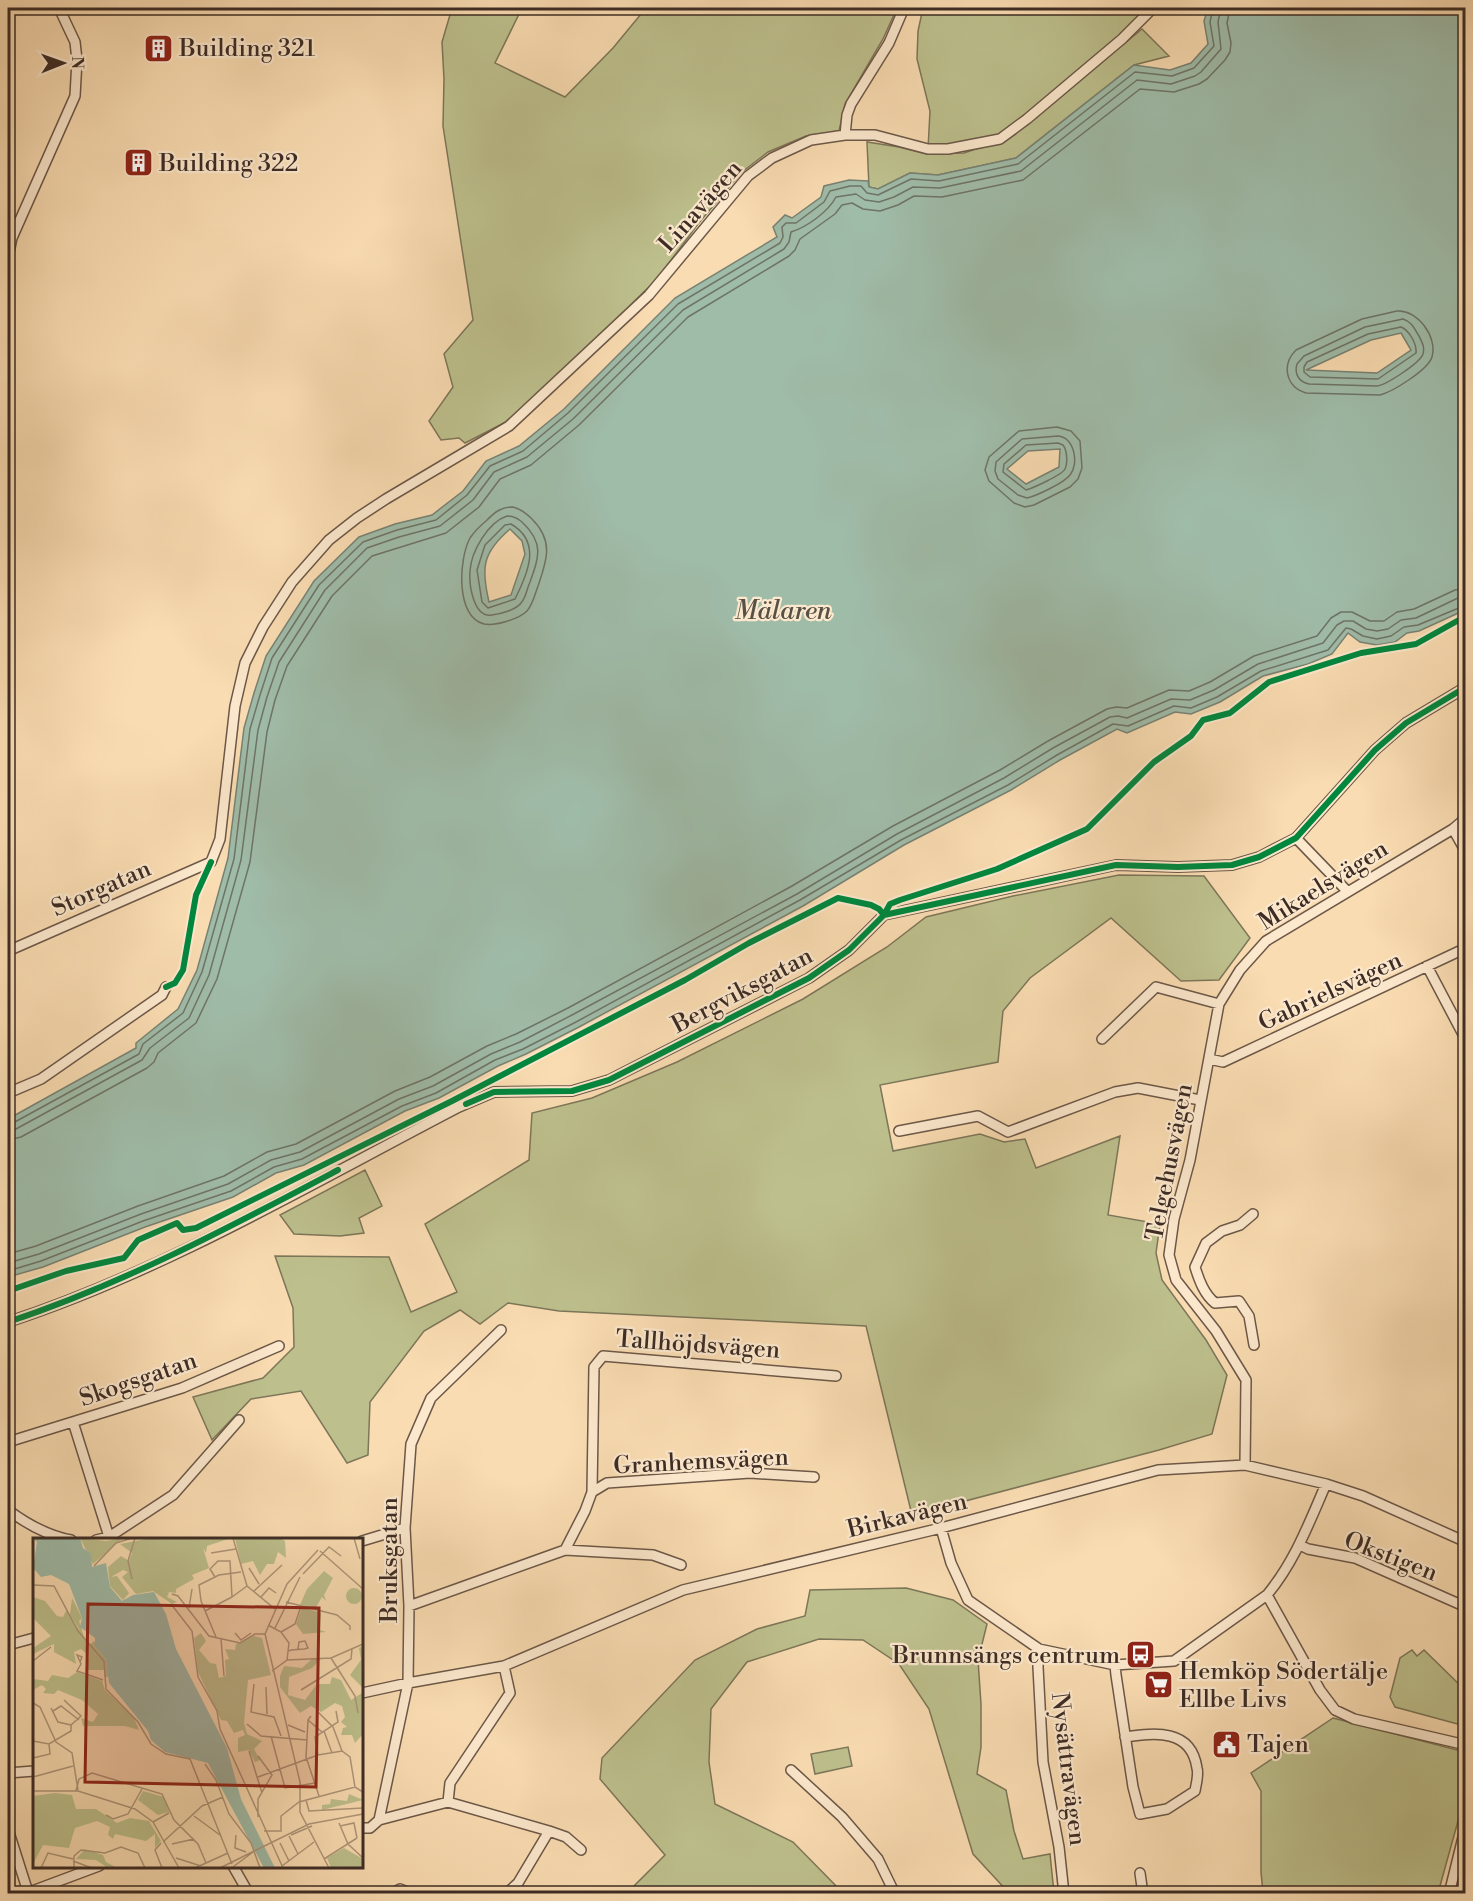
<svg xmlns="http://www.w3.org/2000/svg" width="1473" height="1901" font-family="'Libre Bodoni',serif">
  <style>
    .green { fill: #bdc08d; stroke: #7d7659; stroke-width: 1.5 }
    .water { fill: #9fbca9; stroke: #788274; stroke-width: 1.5; fill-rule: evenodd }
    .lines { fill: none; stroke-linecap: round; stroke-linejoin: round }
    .shore { stroke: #6e7467; stroke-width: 1.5 }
    .minor-casing { stroke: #6c5848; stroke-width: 12 }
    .minor { stroke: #fce8cd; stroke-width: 9 }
    .cycleway-casing { stroke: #fce8cd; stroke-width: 10 }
    .cycleway { stroke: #00873e; stroke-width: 6 }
    .labels { text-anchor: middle; stroke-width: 4.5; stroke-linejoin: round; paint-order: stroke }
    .poi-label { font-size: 24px; fill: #3d2c25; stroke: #fce8cd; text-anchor: start }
    .street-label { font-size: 24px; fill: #3d2c25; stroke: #fce8cd }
    .water-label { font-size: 26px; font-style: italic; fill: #565046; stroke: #fce8cd }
    .inset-road { fill: none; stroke: #ae967a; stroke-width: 1.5 }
    .view { fill: #8f2418; fill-opacity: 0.15; stroke: #8f2418; stroke-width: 3 }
    .inset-edge { fill: none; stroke: #3d2c25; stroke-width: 3 }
  </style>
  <rect width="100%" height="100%" fill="#fadcb2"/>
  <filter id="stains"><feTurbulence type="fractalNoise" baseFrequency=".00333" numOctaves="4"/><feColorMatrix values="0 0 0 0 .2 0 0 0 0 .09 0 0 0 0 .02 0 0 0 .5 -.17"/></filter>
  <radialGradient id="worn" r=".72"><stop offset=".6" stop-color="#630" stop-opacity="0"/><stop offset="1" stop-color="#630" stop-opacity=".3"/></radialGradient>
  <path class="green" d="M452,8H522L495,63L565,97L613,48L646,8H897L883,39L845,104L839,131L806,136L768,152L742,172L698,224L657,279L535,399L508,421L465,443L459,438L441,440L429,421L453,387L444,354L473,320L443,126L444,79L442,42Z
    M923,8H1024L1040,13L1053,8H1153L1000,139L928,149L930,111L917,59L918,31Z
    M1142,29L1169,56L1134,65L1016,158L938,175L910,173L878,189L869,187L867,142L899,147L927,154L964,153L1011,137Z
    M1119,875L1204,876L1250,938L1219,980L1181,981L1111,918L1030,978L1003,1011L998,1062L880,1085L893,1151L980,1134L1004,1142L1025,1139L1036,1168L1120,1136L1108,1215L1160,1224L1156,1253L1162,1280L1206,1340L1227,1375L1212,1434L1159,1450L912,1515L866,1326L559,1311L508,1303L480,1324L460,1310L424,1331L370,1402L368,1455L347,1463L301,1391L251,1399L212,1440L193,1397L263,1378L294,1347L293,1308L275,1256L389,1257L411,1312L457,1292L425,1224L529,1160L532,1113L592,1098L677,1062L803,999L887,947L926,917L1013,896Z
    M365,1170L382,1206L359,1218L364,1233L340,1236L294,1234L280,1215Z
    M906,1588L953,1600L987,1624L978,1660L981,1704V1747L977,1774L1006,1790L1014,1831L1023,1859L1050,1854L1054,1893H1009L973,1854L929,1709L899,1664L863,1640L819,1639L747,1662L711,1709L709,1762L715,1804L793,1842L843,1893H631L633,1887L665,1855L600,1779L602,1758L695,1660L757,1629L805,1616L810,1590Z
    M1412,1650L1417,1656L1424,1650L1465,1690V1726L1395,1707L1390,1697L1400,1658Z
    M1333,1718L1465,1752V1796L1438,1893H1263L1261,1872V1791L1251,1773Z
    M848,1747L852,1766L815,1774L811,1754Z"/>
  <path class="water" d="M1208,8H1465V610L1419,631L1407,633L1395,642L1377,645L1360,642L1348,633L1332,654L1308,664L1263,676L1220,702L1191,714L1175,712L1127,733L1117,729L1060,760L1011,790L904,845L803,906L579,1027L526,1054L498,1066L439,1098L405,1111L304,1165L276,1173L233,1197L145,1227L43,1267L8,1277V1119L136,1048V1043L178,1009L197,970L228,858L244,728L254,693L266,656L314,581L359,537L395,524L432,515L463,491L486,461L519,446L564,409L675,298L777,237L773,227L785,215L792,218L821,197L824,186L849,180L868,181L869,187L878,189L910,173L938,175L1016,158L1134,65L1170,70L1191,63L1208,44L1204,21ZM1401,333L1411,350L1377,373L1306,370L1371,340ZM1060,449L1059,467L1026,484L1007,469L1028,451ZM510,529L522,541L525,554L511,595L489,602C481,568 482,553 510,529Z"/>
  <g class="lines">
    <path class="shore" d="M1397,311C1417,309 1438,337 1432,357C1428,370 1392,392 1380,395L1306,393C1286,387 1281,365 1296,350L1362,319Z
      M1403,319C1412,322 1414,328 1419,336C1422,342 1425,347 1423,354C1420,363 1386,385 1377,386L1309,384C1299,382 1294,374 1297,364L1304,356L1365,327Z
      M1401,327C1409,330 1417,344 1416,353L1378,379L1310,377L1304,372V367L1307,362L1368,334Z
      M1057,427L1071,431L1080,441L1082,468L1078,479L1070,487L1034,505L1025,507L1014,503L989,481L985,470L989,457L1019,431Z
      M1058,436C1075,438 1079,464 1070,475C1064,483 1036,496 1027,498L1018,495L998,479L995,471L996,462L1022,439Z
      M1058,443L1063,445C1067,450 1068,463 1065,469C1062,475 1033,488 1026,490L1003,472L1004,464L1026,445Z
      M513,507C521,509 526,513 532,519C554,541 547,560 538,586C535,594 533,604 527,611C519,619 496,626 484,624C455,617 459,558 470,538C474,532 480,526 486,521C494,513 500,507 513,507Z
      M507,516C514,516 518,518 523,523C544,543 539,557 530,582C527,588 526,598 521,603C516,610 500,614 492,615C473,618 469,584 470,571C471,552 488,522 507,516Z
      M511,524C542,542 528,573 515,599L488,608L482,602L477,570L485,545L505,525Z
      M8,1124L13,1123L139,1054L143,1044L183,1013L202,972L234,859L250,729L260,695L272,658L319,585L363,542L397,530L436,520L467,495L490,466L523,451L568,413L678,304L780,243L783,237L782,227L786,223H796L824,202L830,191L850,186H861L867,193L878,195L911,179L939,181L1018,164L1135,72L1172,76L1194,68L1214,46L1210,22L1213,8
      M8,1131L16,1129L142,1060L150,1048L189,1018L209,975L241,860L258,730L267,697L279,662L325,590L367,548L399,537L440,526L473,500L494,472L527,457L573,419L683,310L784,249L789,242L791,232C807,227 828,212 836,197L856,194L865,200L879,202L894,197L913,187L940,188L1021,171L1137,80L1171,84L1195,76L1201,72L1221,49L1218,22L1221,8
      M8,1140L21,1137L147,1068L154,1062L158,1053L196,1023L217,979L250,862L267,732L275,700L287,666L332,596L372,556L446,533L479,507L500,479L531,465L579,425L688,317L789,256L795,250L800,239L835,214L842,205L852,203L863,209L880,211L898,205L914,196L942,197L1023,180L1140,89L1174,92L1199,84L1207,79L1225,60L1230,52L1231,43L1227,23L1230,8
      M8,1254L36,1246L138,1206L224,1176L267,1152L296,1144L395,1091L430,1077L487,1046L516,1034L568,1008L792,886L893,826L1000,770L1048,741L1107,709L1116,707L1127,708L1169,690L1189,691L1210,682L1254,656L1317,636L1331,618L1341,612H1352L1370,621H1384L1397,612L1414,609L1455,590L1466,588
      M8,1263L39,1254L141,1214L228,1184L271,1160L300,1152L399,1099L433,1086L491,1054L520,1042L572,1015L797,894L897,834L1004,778L1053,748L1110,717L1118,716L1127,718L1171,699L1190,700L1214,690L1258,664L1323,643L1337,625L1344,621H1353L1366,629L1377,631L1388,629L1401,620L1416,618L1458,598L1466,597
      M8,1271L41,1261L143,1221L231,1191L274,1167L302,1159L402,1106L436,1093L495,1060L523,1049L576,1022L800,900L901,840L1008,785L1057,755L1113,724L1128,726L1174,706L1191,708L1217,697L1261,671L1328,650L1346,628L1351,629L1363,636L1377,639L1391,636L1404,627L1418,625L1466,605"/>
    <defs>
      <path id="minor" d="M845,135L847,115L851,104L889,43L904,8
        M8,257L12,238L75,96L77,60L75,42L59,8
        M8,307V319
        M1453,829L1466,852
        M1296,838L1347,891
        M8,951L211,862L220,839L235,706L245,663L263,627L292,582L329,540L357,518L386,499L509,426L649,295L748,176L772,158L811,140L845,135H875L928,149H948L1000,139L1027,119L1122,39L1153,8
        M1427,966L1466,1040
        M1102,1039L1156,987L1219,1004
        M1209,1059L1223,1062L1466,948
        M8,1093L41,1079L162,995L166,987
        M899,1131L978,1116L1008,1132L1115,1092L1138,1088L1200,1100
        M1253,1214L1240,1225L1222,1231L1206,1243L1195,1267C1199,1280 1204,1294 1215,1303L1239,1301L1249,1316L1254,1345
        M8,1322C166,1270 311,1184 459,1107L494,1092L572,1091L609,1080L809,978L849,950L884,915L1116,865L1178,867L1232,865L1259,857L1296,838L1375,750L1406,723L1466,687
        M73,1422L110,1540
        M8,1442L182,1388L279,1346
        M1245,1465L1246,1380L1216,1331L1176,1280L1169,1255L1174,1219L1190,1160L1219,1004L1240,970L1266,941L1453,829L1466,818
        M592,1492L607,1483L750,1473L814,1477
        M8,1510C27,1524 48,1536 71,1540
        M941,1528L951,1563L968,1600L1039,1649L1115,1665L1174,1661L1267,1595C1295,1561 1309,1523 1326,1484
        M96,1540L109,1537L173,1495L239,1420
        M362,1541L405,1528
        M1300,1545L1308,1549L1355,1558L1466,1607
        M565,1550L653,1555L681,1565
        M1267,1595L1320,1690L1335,1710L1354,1719L1466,1745
        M409,1606L565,1550L585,1511L592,1492L594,1367L603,1356L836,1376
        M8,1645L34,1638
        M1039,1649L1038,1667L1043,1762L1059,1847L1064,1894
        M1115,1665L1116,1675L1133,1787L1140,1814L1167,1809L1195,1791C1196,1784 1199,1775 1197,1768C1191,1728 1155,1733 1125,1737
        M362,1693L408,1683L504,1666L683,1590L937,1529L1158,1470L1245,1465L1326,1484L1363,1496L1466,1542
        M791,1770L842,1817L878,1859L895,1894
        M8,1773L34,1771
        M448,1802L450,1783L510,1693L504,1666
        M379,1820L408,1683L409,1606L405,1528L411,1444L431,1398L501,1330
        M362,1828H370L379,1820L448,1802L549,1831
        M8,1829L28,1892
        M233,1866L249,1894
        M1140,1873L1143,1894
        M24,1894L99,1866
        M390,1894L400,1889L412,1894
        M506,1894L518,1883L549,1831L566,1837L581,1850
        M1449,1894L1466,1825"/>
    </defs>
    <use href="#minor" class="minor-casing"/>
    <use href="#minor" class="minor"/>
    <defs>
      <path id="cycleway" d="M166,987L175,983L183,970L196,895L211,862
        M466,1104L494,1092L572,1091L609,1080L809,978L849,950L884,915L1116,865L1178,867L1232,865L1259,857L1296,838L1375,750L1406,723L1466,687
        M8,1291L66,1271L124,1258L138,1240L177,1223L183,1230L196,1228L452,1101L685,980L749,943L838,898L871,905L879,909L884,915L890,904L900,900L997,869L1087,829L1154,762L1191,736L1203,720L1230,713L1269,682L1361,653L1416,644L1466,616
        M8,1322C123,1284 230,1227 338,1170"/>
    </defs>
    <use href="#cycleway" class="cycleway-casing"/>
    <use href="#cycleway" class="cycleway"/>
  </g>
  <defs>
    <symbol id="building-square" viewBox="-11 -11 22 22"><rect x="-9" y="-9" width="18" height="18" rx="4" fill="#8f2418" stroke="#fce8cd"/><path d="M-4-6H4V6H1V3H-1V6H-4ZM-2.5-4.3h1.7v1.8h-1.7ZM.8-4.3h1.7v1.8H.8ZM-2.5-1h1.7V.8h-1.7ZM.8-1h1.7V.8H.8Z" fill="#fff"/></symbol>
    <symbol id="bus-square" viewBox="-11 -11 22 22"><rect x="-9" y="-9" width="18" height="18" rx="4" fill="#8f2418" stroke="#fce8cd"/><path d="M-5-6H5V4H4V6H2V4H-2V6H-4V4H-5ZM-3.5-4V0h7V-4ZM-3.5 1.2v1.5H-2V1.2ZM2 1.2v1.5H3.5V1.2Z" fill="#fff"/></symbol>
    <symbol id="supermarket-square" viewBox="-11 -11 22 22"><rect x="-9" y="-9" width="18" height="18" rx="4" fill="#8f2418" stroke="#fce8cd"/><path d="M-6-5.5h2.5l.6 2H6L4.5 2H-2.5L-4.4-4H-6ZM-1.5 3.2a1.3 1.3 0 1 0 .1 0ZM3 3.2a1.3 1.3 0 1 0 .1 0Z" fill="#fff"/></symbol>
    <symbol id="civic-square" viewBox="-11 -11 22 22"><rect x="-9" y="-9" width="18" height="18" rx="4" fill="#8f2418" stroke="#fce8cd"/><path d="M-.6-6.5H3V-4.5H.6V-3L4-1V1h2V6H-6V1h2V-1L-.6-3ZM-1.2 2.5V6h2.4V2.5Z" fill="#fff"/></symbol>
  </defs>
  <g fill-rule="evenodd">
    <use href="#building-square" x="142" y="32" width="33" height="33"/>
    <use href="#building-square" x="122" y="146" width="33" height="33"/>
    <use href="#bus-square" x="1124" y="1638" width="33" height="33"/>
    <use href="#supermarket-square" x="1142" y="1668" width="33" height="33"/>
    <use href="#civic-square" x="1210" y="1728" width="33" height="33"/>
  </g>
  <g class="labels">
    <g class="poi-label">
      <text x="179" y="56">Building 321</text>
      <text x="159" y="171">Building 322</text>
      <text x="1120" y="1663" text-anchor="end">Brunnsängs centrum</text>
      <text x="1179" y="1679">Hemköp Södertälje<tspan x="1179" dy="28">Ellbe Livs</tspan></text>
      <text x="1247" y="1752">Tajen</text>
    </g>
    <g class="street-label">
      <text transform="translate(700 206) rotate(-49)" y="8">Linavägen</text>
      <text transform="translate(1323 885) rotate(-32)" y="8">Mikaelsvägen</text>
      <text transform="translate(101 888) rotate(-24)" y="8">Storgatan</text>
      <text transform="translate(742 990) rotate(-28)" y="8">Bergviksgatan</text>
      <text transform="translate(1330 991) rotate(-25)" y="8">Gabrielsvägen</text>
      <text transform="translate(1169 1162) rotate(-79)" y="8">Telgehusvägen</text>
      <text transform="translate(698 1344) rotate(4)" y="8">Tallhöjdsvägen</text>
      <text transform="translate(138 1379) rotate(-19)" y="8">Skogsgatan</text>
      <text transform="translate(701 1461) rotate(-3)" y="8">Granhemsvägen</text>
      <text transform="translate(907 1515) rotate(-14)" y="8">Birkavägen</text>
      <text transform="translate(1391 1556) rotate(21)" y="8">Okstigen</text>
      <text transform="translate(389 1560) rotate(-90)" y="8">Bruksgatan</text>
      <text transform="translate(1069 1769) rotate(83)" y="8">Nysättravägen</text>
    </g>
    <g class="water-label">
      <text x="783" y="619">Mälaren</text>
    </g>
  </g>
  <g transform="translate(33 1538)">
    <rect width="330" height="330" fill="#fadcb2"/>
    <path d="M47,0L73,3L90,0L60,26ZM118,0H198L174,8L173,15L170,10L176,30L159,37L161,41L143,51V55L136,54L134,59L144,64L139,66L120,53L103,56L89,39L95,34L90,32L78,39L84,38L96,55L90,62L77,48L75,29L88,18L96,23L99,15L87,6ZM202,0H247L252,3L253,20L245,14L241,26H234L227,37L220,23L208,26ZM291,33L300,40L291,57L293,63L289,59L282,71L267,67L274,51ZM313 58a8 8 0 1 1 16 0a8 8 0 1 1-16 0ZM0,59L12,63L24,78L30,79L34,71L39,82L57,107L61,103L73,121L76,139H71L72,132H52L56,118L48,111L41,114L43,126L21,114V106L0,116V110L18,98L0,80ZM39,60L49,80L46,83L51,99L37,77ZM269,69L288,75L287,92L293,94L270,96L263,86ZM168,95L173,103L166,112L177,125L183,126L186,140L193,138L192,122L196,121L192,111L202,112L203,106L221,98L229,100L238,137L215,142L211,185L214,196L229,203L221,211L227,222L222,224L216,212L205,214V200L212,197L210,192L201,195L194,183L188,182L165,134L161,100ZM330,108V196L322,205L319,197H308L310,190L314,189L308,184L312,179L309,168L302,165L288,174L278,168L267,175L247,149V138L251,128L269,130L279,121H288L279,130L256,139L255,157L272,162L284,146H297L299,139L308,142L318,162L329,155V149L317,137L328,122L326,110ZM44,134L69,143L72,152L101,180L106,192L92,188H50L48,180L60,184L65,176L49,162L25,152L21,156L10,155L13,151L9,147L0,152V141L15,143L19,137L35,140ZM110,253L131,259L136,274L125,277L105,262ZM22,255L39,257L43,271H63L84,285L97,280L116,283L128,303L122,310V296L113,303L82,296L80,301L75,297L77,289L64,283L42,290L36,310L10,307L0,326V258ZM316,256L330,262L289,272V267L297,266L298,261L314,263ZM311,310L330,321V330H298L294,320ZM52,311L70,317L73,324L84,330H75L63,322L43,321Z" fill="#bdc08d"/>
    <path d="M0,0H47L50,10L58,16L59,29L73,25L77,49L89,63L100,57L121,54L133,76L143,111L194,210L208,261L242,330H231L175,225L132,214L118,202L115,193L76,145L73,121L62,107V100L47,89L49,80L36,46L18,37L8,39L0,30L4,4Z" fill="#9fbca9"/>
    <path class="inset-road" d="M200,0L214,48L242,71M321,0L327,21M285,12L254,46L232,96L267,244V274L296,330M287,13L330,51M178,15L203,11M61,28L83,5L99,0M216,30L226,46M270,36L296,9L308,18M99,41L95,23L102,0M0,47L21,48L45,93L71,123L73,151L105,184L118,206L133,216L157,221L199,326M221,53L249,27M139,56L145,58L176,98L207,105L222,96H232M199,59L214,48M228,59L236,50L243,55M253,64L304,77L317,88V92M138,66L159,93L165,139L184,173L187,191L250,330M156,70L159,51M172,73L199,59L197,23H185L177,31L182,39M235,87L248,94L256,105L254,122L239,133M242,90L267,39M248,94L262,86L268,68M202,95L208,102L218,95M183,99L168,63L166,47L186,37L208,34M188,101L191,138M256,113L258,112L271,111L275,110L272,103L266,104L265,111M298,120L322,158L325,175M254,122L298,120L330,106M0,123L18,109M47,124L49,119L44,117L48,126L44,133L70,142M221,146L218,174L241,179L248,198M233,149L234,176M268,152L318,121L319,111M0,165L7,169L23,204L39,215L45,252M18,170L25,184L38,187M20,173L28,168L46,182M285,174L300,189L309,213M278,178L275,182L289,194M275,182L273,219L286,258M214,186L228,198L274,202M255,187L272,194M291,193L299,215M238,198L252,250L282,245M0,203L16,206L38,193V187L48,178L31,162M216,213L229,255M285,217L282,199L305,184L303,173M225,218L239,237L225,261V279M0,220L17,216L16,206M172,226L183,242L196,276L218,305L227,330M0,239L40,228M225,239L285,217L309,213L317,219L322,249M0,253H45L102,271L120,284L146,330M43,253L46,241L59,235L129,256L141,282L165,306L173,325M273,262L276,273L330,270M73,277L80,281L95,276L109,251M161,278L187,297M120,284L136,275M306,285L315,306L330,320M307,288L321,285L324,300M231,293H248V278L266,264L322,249L330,254M203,297L202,310L213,314M258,297L279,288M256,298L265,316M130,304L169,268L190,259M128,305L122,312L129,330M247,305L256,323M139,306L161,301M143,320L168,328M291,321L324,300M40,323L59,330M249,328L281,304M200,329L220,314M8,330L15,315L40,321M41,330V318L48,312L72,315L88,309L105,315L112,330M162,330L195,315M187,330L276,286L330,276"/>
    <path class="view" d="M55,66L286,70L283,249L52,244Z"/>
    <rect width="330" height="330" class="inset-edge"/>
  </g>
  <rect width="1473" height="1901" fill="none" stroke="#fadcb2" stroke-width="30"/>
  <rect x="9" y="9" width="1455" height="1883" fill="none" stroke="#3d2c25" stroke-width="3"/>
  <rect x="15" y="15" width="1443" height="1871" fill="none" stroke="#3d2c25" stroke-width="1.5"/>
  <g transform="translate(63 63) rotate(89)" stroke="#fce8cd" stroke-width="4.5" paint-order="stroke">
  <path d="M0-4.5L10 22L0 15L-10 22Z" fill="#3d2c25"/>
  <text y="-9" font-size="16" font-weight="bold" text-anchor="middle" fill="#3d2c25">N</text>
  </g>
  <rect width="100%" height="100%" filter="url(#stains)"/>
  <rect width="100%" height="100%" fill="url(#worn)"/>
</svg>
